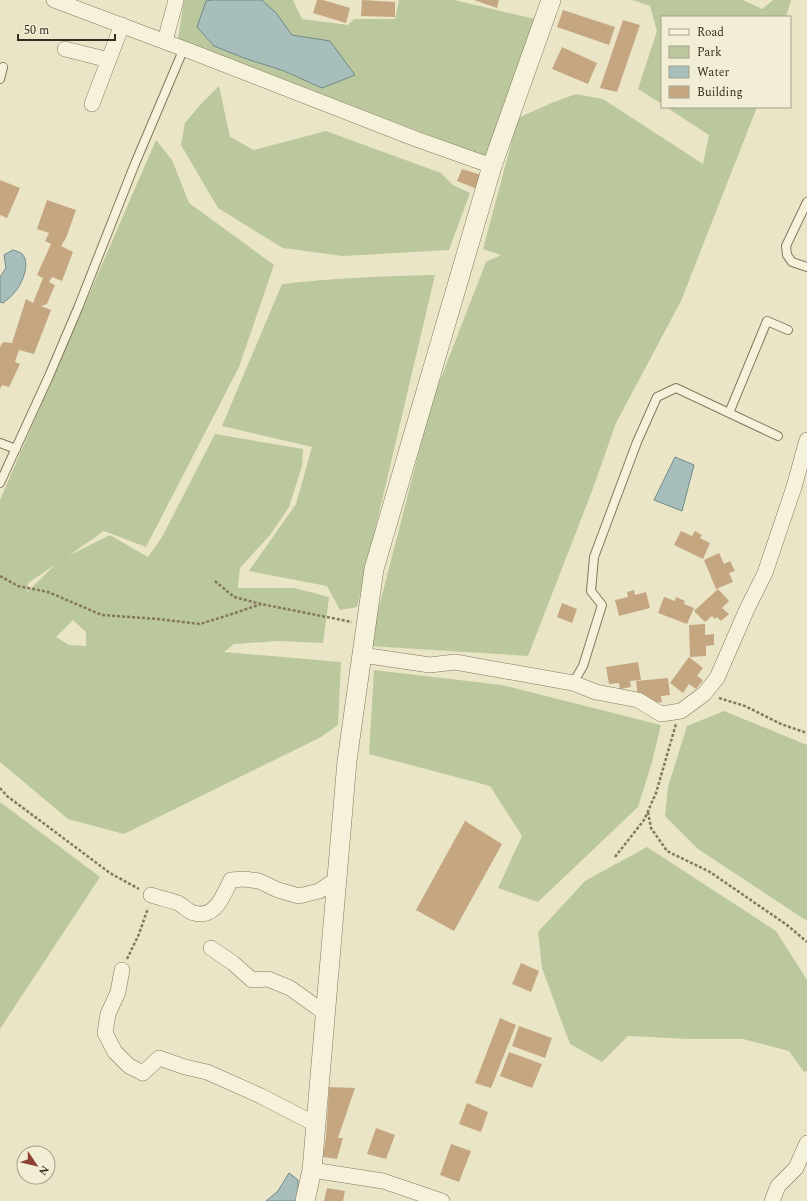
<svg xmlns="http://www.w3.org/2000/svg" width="807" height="1201" font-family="Spectral,serif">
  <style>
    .green { fill: #bbc79c; fill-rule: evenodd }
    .water { fill: #a8bebb; stroke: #6f8b89 }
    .building { fill: #c4a781 }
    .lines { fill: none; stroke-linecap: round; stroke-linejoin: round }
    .service-casing { stroke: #84785e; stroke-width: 10 }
    .minor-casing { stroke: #84785e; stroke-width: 16 }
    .tertiary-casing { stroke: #84785e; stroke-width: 20 }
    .path { stroke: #84785e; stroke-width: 2.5; stroke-dasharray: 3 2; stroke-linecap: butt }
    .service { stroke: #f5f1da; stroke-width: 8 }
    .minor { stroke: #f5f1da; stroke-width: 15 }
    .tertiary { stroke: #f5f1da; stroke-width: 19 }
  </style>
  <rect width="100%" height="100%" fill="#eae5c7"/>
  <path class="green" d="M184,0H293L302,19L348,25L354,19H395L399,0H454L535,19L489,158L178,39Z
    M633,0H743L762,9L773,0H791L786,17H662V104L638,89L657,31L650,6Z
    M219,86L230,137L254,150L326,131L441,173L453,185L470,193L449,250L343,256L283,248L218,208L181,145L185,123L200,105Z
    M576,94L603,99L703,164L709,135L666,107H757L681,301L616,423L592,491L528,656L369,646L432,401L486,262L501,255L483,249L518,118L554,102Z
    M156,140L172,160L189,203L274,265L239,367L146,547L104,531L68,556L110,535L148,557L162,537L215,434L303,449L302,466L289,507L270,535L240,568L238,588H294L329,597L323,643L278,641L234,644L224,652L341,662L338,725L321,737L124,834L68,819L0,762V500ZM55,565L27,592L28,583ZM73,620L86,632V646L69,645L56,637Z
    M435,275L357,607L340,610L327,586L249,571L296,504L312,447L222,426L282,284C333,278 384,276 435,275Z
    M374,670L502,685L661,725L652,762L638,807L538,902L498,888L522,836L490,786L369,754Z
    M724,711L807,745V921L698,849L665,816L668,787L687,726Z
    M0,802L100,877L0,1029Z
    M647,847L776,931L807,980V1071L804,1072L789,1051L743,1039H690L628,1036L602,1062L570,1044L542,968L538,932L585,881Z"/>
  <path class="water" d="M212,0H262L276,13L292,35L330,41L355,75L322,88L284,71L244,58L214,46L197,27L206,1Z
    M13,250C16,251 20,252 22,254C31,263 22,284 15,292C12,296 7,300 3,303L0,302V277L6,268L4,255Z
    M675,457L694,465L682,511L654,500Z
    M289,1173L298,1180V1201H266L278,1191Z"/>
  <path class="building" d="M317,0H323L350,8L346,23L313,13Z
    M362,0L395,2V17L361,16Z
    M474,0H499L497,8Z
    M563,10L615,27L609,45L557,27Z
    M623,20L640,25L617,92L600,88Z
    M562,47L597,63L588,84L552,69Z
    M462,169L481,175L477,189L457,181Z
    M0,180L20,188L7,218L0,215Z
    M47,200L76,210L66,238L61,246L73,252L62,281L52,277L49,282L55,285L47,304L41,306L51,310L34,354L19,350L15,362L20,364L9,387L2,385L0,389V347L3,342L12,343L26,299L33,303L43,278L37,275L51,244L45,241L49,233L37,229Z
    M681,531L692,536L695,531L702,535L700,538L710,543L703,559L674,545Z
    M719,553L724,564L730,561L735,571L729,573L733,582L716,589L704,560Z
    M718,589L729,601L722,608L729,614L721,621L717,617L715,619L712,616L705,622L694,611Z
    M634,590L635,595L646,592L650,608L619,616L615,600L628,597L627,592Z
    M664,597L675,601L676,597L685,601L684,604L694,608L687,624L658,613Z
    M562,603L577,609L572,623L557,617Z
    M705,624V635L714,634V645L706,646V656L690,657L689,625Z
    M689,657L703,668L697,676L703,680L696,689L689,684L683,693L670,683Z
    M638,662L641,680L630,681L631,687L620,689L619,683L609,684L606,667Z
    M668,678L670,695L661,696L662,702L651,703L650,698L638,699L636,681Z
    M465,821L502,844L454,931L416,910Z
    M521,963L539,971L531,992L512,984Z
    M500,1018L516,1025L491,1088L475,1083Z
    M519,1026L552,1038L545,1058L512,1046Z
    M509,1052L542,1064L532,1088L500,1076Z
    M329,1087L355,1088L338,1138H343L337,1159L323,1157L326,1137Z
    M467,1103L488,1112L481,1132L459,1124Z
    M376,1128L395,1135L386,1159L367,1154Z
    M451,1144L471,1151L459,1182L440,1175Z
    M327,1188L345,1191L343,1201H324Z"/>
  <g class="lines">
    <defs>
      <path id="service" d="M0,79L3,67
        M807,202L786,246L787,255L792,262L807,267
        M729,413L778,436
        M0,443L16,449
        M0,483L49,376L78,308L134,166L184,48
        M573,683L583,666L602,605L591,591L594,557L637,442L657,397L676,388L729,413L767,321L788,330"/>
      <path id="minor" d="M54,0L195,53L416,139L492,166
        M165,41L176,0
        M65,49L109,60
        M92,104L122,25
        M362,655L430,665L455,662L573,683L596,692L638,700L661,714L681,711L704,694L717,678L747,609L765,573L794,487L807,440
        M151,895C160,898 170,900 178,903C184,906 188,912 194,913C216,919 223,895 231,880L244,879L259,881L278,890L299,896L319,891L337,879
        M211,948L233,963L252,980L268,979L290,988L325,1013
        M122,970L118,992L108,1014L105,1033L115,1052L129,1066L143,1073L159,1058L185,1067L207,1072L261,1096L315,1124
        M312,1170L383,1181L442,1201
        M772,1201L778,1186L796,1168L807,1143"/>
      <path id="tertiary" d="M305,1201L312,1170L347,761L374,569L492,166L551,0"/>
    </defs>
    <use href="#service" class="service-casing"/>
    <use href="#minor" class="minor-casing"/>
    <use href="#tertiary" class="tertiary-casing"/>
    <path class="path" d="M0,576L18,586L48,592L102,615L158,619L200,624L235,613L261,604
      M215,581L234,597L261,604L352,622
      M719,698L745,706L781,724L807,733
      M0,788L7,796L110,873L139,889
      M648,812L651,828L667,851L710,872L787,925L807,942
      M615,857L644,820L656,793L676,724
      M127,959L139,934L148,908"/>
    <use href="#service" class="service"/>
    <use href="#minor" class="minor"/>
    <use href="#tertiary" class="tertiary"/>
  </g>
  <rect x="661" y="16" width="130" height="92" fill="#f2eed6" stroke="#a6a18e"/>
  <rect x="669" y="29" width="20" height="6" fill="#f5f1da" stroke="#a6a18e"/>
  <text x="697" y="36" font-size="12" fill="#352e21">Road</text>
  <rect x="669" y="46" width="20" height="12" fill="#bbc79c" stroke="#a6a18e"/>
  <text x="697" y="56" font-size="12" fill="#352e21">Park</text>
  <rect x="669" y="66" width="20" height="12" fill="#a8bebb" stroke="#a6a18e"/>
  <text x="697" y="76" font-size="12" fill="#352e21">Water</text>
  <rect x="669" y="86" width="20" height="12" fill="#c4a781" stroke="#a6a18e"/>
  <text x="697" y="96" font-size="12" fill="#352e21">Building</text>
  <g transform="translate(36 1165) rotate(125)"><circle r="19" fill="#f2eed6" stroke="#a6a18e"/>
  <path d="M0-3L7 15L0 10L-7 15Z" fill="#8c4235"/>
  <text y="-6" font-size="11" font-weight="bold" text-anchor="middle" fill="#352e21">N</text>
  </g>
  <path d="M18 34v6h97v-6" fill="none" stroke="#352e21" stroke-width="2"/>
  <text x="24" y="34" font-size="12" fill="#352e21" stroke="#f2eed6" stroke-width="3" paint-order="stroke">50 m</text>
</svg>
